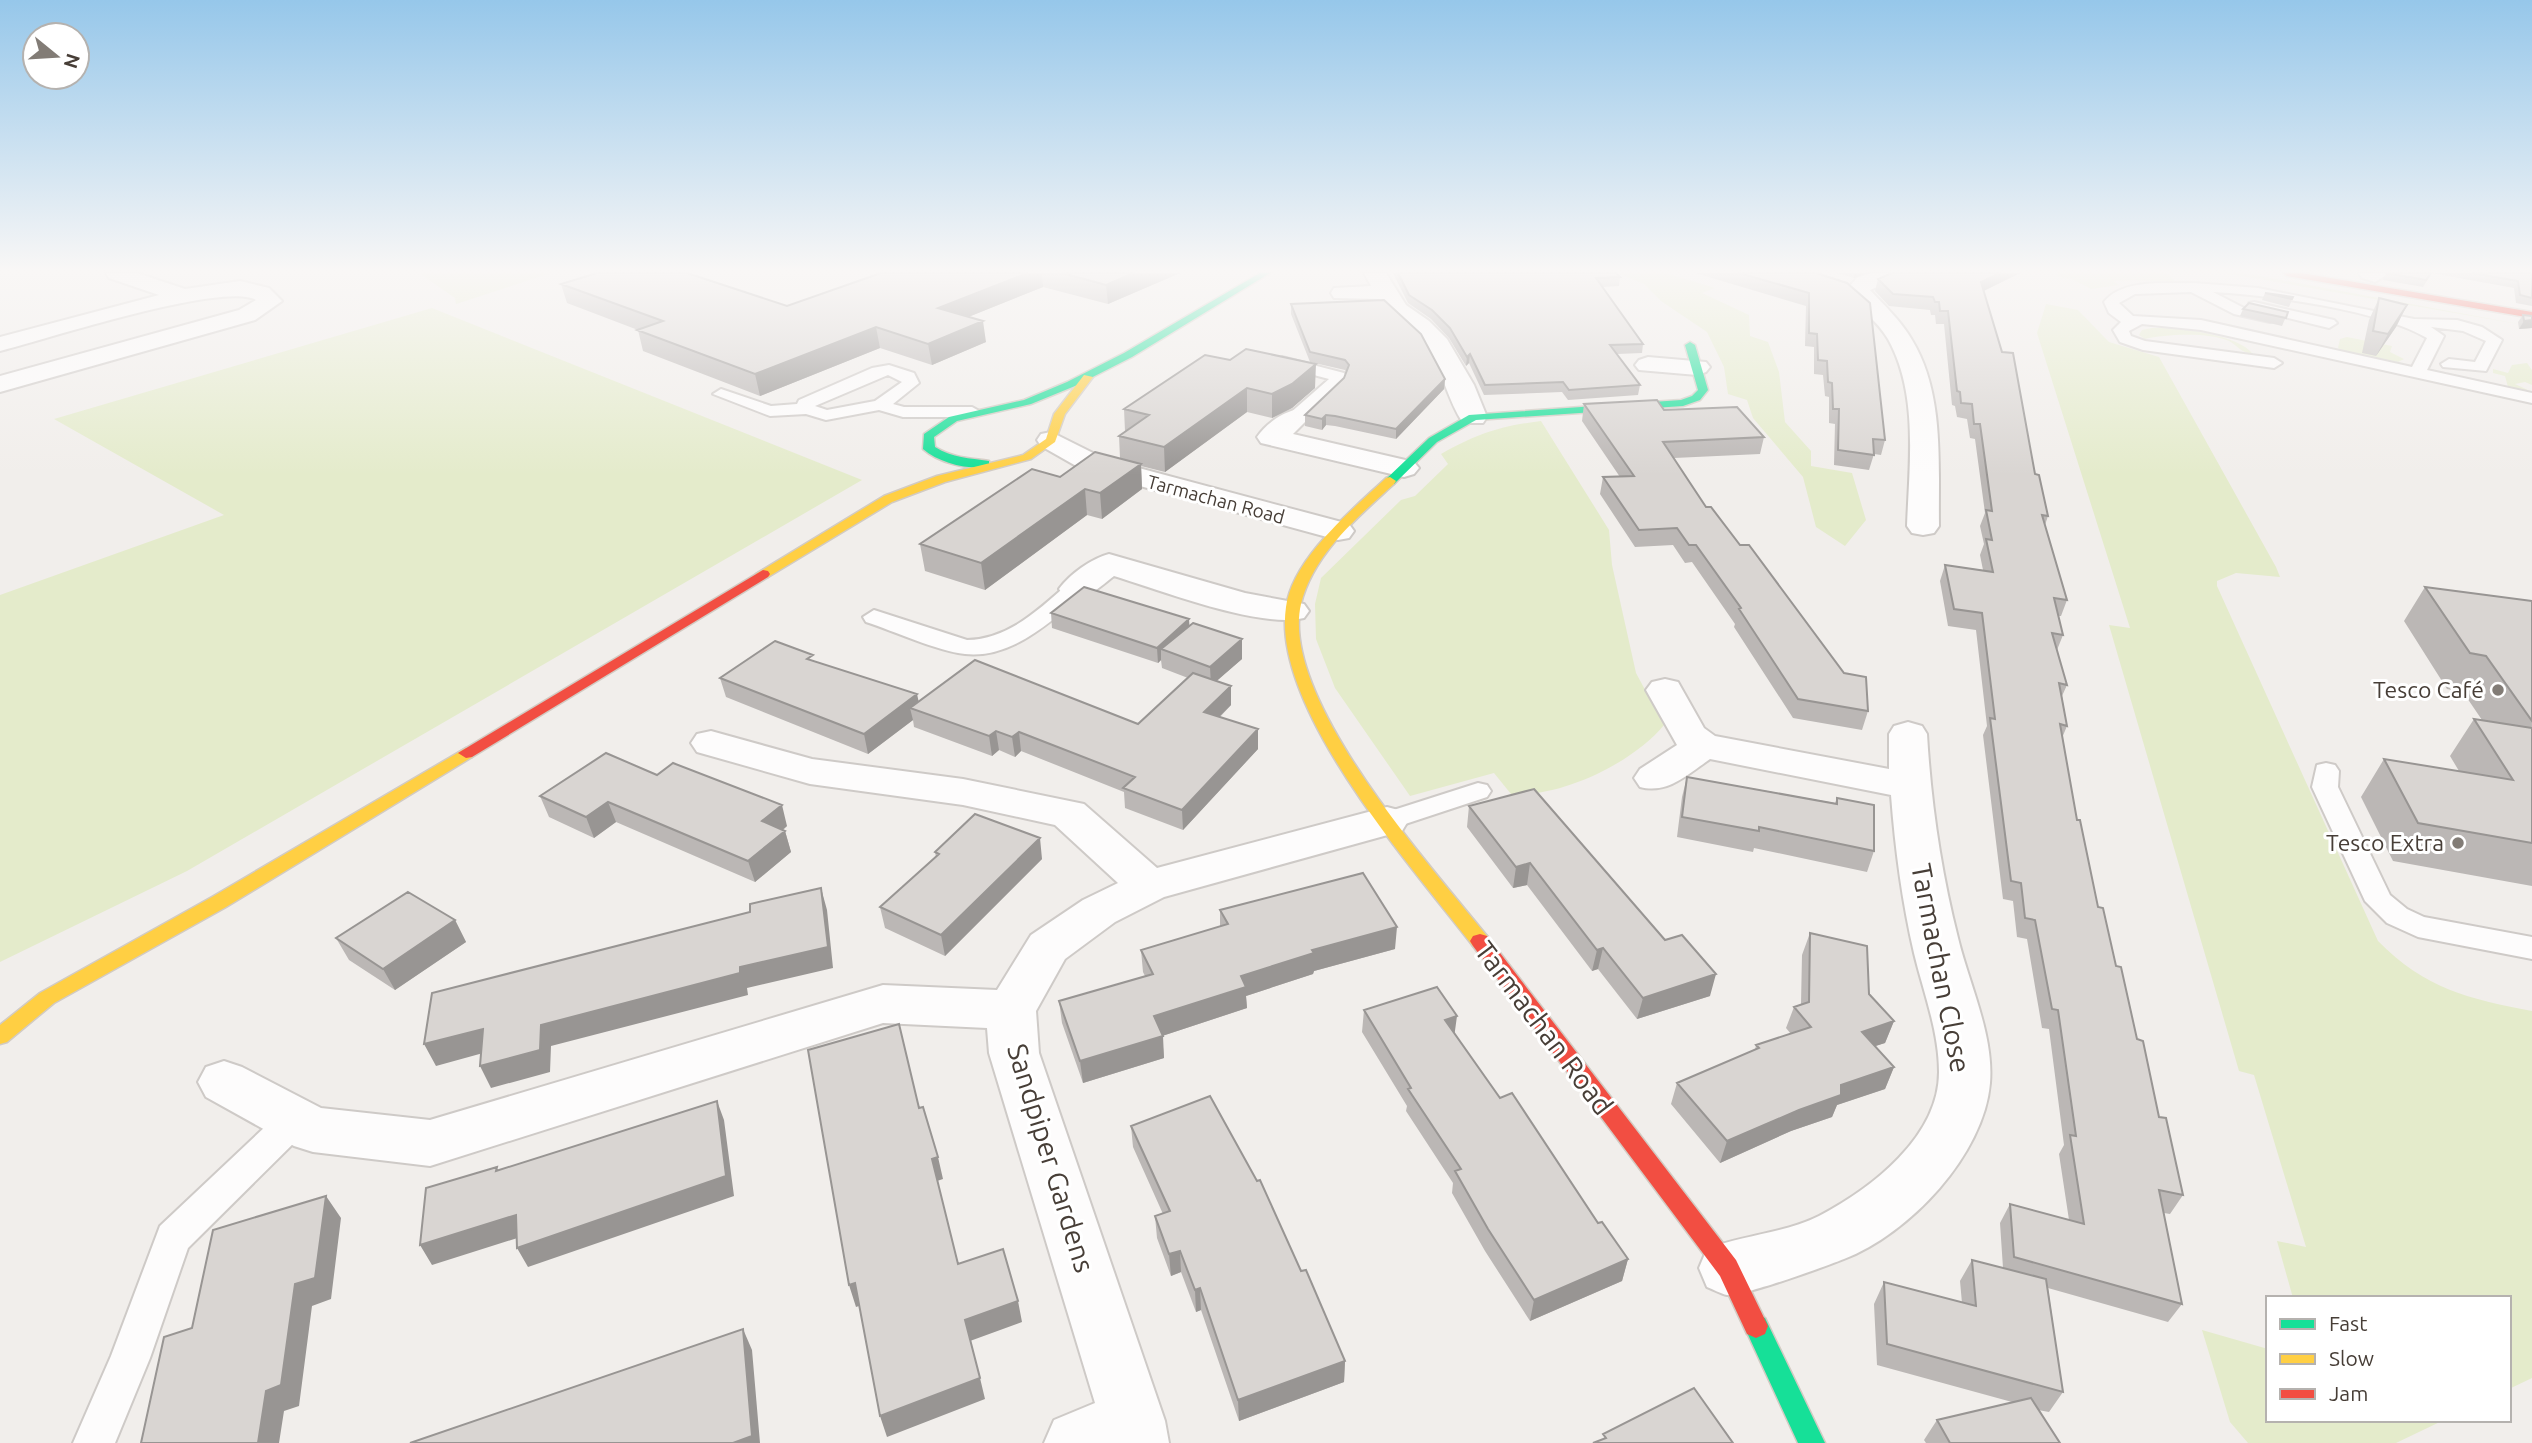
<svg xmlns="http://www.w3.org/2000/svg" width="2532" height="1443" font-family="Ubuntu,sans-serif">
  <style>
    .green { fill: #e4ebcb }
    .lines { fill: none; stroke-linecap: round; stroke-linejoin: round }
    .lane-casing { stroke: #cecac7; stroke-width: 4 }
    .street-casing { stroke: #cecac7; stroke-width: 4 }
    .fast-casing { stroke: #d2cbc3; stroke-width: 3 }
    .slow-casing { stroke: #d2cbc3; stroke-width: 3 }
    .jam-casing { stroke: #d2cbc3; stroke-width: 3 }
    .lane { fill: #fdfcfc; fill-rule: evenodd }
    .street { fill: #fdfcfc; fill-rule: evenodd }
    .fast { fill: #16e098; fill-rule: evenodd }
    .slow { fill: #ffcf43; fill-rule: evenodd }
    .jam { fill: #f24e42; fill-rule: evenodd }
    .wall { fill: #bbb7b5 }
    .shaded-wall { fill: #989593 }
    .building { fill: #d9d5d2; stroke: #989593; stroke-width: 2 }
    .poi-dot { fill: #827c76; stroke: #fff; stroke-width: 2.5 }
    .labels { text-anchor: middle; stroke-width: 6; stroke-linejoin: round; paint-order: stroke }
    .far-street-label { font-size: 19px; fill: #473e37; stroke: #fff }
    .poi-label { font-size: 23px; fill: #473e37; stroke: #fff; text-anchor: end }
    .near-street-label { font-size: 28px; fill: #473e37; stroke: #fff }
  </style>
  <rect width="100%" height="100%" fill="#f1eeeb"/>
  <path class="green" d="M419,273H551L456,304L455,298Z
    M1617,273H1666L1715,288L1702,293L1749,315L1750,336L1768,342L1779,372L1785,422L1811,451V466L1852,473L1866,520L1845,546L1816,527L1803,477L1753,418L1747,400L1728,394L1724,367L1707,332L1661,301L1644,284Z
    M2058,273H2166L2176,282C2154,281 2134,279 2113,281L2119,285L2091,289L2074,280L2057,276Z
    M2224,273H2244L2524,325Z
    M2046,304L2078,310L2109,342L2159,357L2276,567L2280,577L2236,573L2217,581V586L2378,941C2425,989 2469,999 2532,1011V1378L2509,1389V1298H2293L2277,1241L2306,1247L2254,1075L2239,1071L2109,625L2130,628L2037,333Z
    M432,308L862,480L187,871L0,962V595L224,515L54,419Z
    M2152,328C2177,327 2238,334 2253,354C2241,353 2238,346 2229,341C2210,332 2165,334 2145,339L2139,335L2142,330Z
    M2347,337L2392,346L2390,352L2404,359L2398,362L2343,351L2338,348L2340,339Z
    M2527,363L2532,370V385L2525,382L2515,384L2530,391L2508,387L2505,376L2493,373V369L2508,373L2512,365Z
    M1541,421L1609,530L1612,565L1636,673L1664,725C1633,763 1560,798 1511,794L1494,773L1410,796L1335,688L1316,639L1315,604L1321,578L1401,500L1415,496L1448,464L1441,454C1477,434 1500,426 1541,421Z
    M2202,1330L2268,1349V1420H2444L2396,1443H2248L2230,1422Z"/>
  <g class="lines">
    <defs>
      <path id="lane" d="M2194,283L2258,288L2414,319L2457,320L2482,327L2502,340L2486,371L2443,367L2441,364L2449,359L2475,362L2486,341L2463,331L2431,327L2444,336L2427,370L2532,393V403L2201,330L2142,324L2129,331L2131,336L2145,341L2274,358L2282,363L2274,368L2143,350L2120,342L2113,330L2121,322L2109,313L2104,302C2123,278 2166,284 2194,283ZM2191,292L2234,314L2270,322L2275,321L2276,315L2329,328L2337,323L2334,320L2254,302L2249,303L2248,309L2244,308L2213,292C2269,295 2380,310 2427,338L2412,367L2201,320L2133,316L2119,303L2135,294Z
        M1282,357L1344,373L1346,376L1342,386L1301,422L1295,423L1286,418L1289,414L1329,379L1276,365L1274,362Z
        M889,365L914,373L919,383L893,404L904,407H972L981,412L972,417H903L879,410L826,420L806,414L770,416L713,394L721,389L771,406L797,404L799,400L872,368ZM888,375L902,382L875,401L827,410L815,406Z
        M1076,583L1084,584L1087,589L1084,594C1051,621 1012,659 965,654C937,651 894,631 866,622L863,617L874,610L967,640C1009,639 1038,610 1068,584Z
        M2326,763L2335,765L2339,771L2338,787L2390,895L2407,909L2424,917L2532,937V959L2418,937L2387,923L2365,901L2312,787L2317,765Z
        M1478,783L1487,785L1491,791L1487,797L1387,830L1378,827L1374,821L1378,815Z
        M295,1106L307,1110L312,1120L307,1130L188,1248L150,1358L115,1443H73L111,1356L160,1226L283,1110Z"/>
      <path id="street" d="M106,273H137L185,289L240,281L269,288L282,301L255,320L0,392V376L239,310L256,300C224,281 44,340 0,351V337L159,295L109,278Z
        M1364,273H1386L1406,305L1429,321L1447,339L1474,385L1487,417L1483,423H1463C1448,401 1443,372 1428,349C1415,328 1391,320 1379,299L1334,298L1331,293L1334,288L1371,286Z
        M1872,273H1902L1899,278L1870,290C1885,306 1901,321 1912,340C1945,394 1938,466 1939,526L1934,533L1923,535L1912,533L1907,526C1909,466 1919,394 1888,339C1877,320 1858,308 1846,290L1857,278Z
        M2359,273H2384L2386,275L2375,282L2362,278Z
        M1648,357L1706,362L1710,367L1706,372L1697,375L1639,370L1635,365L1639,360Z
        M1295,410L1305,412L1309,418L1293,434L1414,462L1419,468L1414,474L1404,477L1261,443L1257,437C1265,425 1281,413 1295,410Z
        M1051,432L1105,459L1349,524L1354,531L1349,538L1338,540L1085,471L1041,446L1037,440L1041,434Z
        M1109,554L1245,593L1304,604L1309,611L1304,618C1260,629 1160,590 1114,576C1097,589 1086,602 1064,596L1059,589C1070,574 1091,559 1109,554Z
        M1665,679L1678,682L1704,728L1715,736L1889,769V734L1894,726L1908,722L1922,726L1927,734C1931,803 1941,871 1958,938C1969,984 1994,1035 1990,1083C1984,1155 1909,1234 1844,1259C1824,1267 1744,1296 1727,1295C1721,1294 1713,1289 1707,1287L1699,1268L1707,1249C1743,1235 1785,1233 1819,1216C1871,1189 1939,1137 1939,1072C1939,1031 1923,991 1914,953C1902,901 1895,848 1891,795L1710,759C1687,775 1668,794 1640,787L1634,778L1640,769L1677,745L1646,690L1652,682Z
        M711,731L812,759L963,779L1084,804L1157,868L1387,807L1402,811L1408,821L1402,831L1164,897L1115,922L1065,959L1036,1011L1039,1053L1165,1421L1169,1443H1044L1054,1420L1095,1403L989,1053L987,1028L883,1023L430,1166L313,1152L294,1146L206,1097L198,1082L206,1067L224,1061L242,1067L321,1108L430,1120L883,985L997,990L1031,935L1083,900L1118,883L1055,825L963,805L810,784L697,752L691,743L697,734Z"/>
      <path id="fast" d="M1260,273H1270L1132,357L1075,386L1031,404L957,421L934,437L935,447C953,458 969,458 989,461V467C968,470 939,463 923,449L924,434L949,417L1024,400L1067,382L1124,353Z
        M1690,342L1695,345L1708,390L1700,400L1683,406L1476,420L1437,442L1394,484H1386L1384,481L1429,438L1469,415L1681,400L1692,396L1698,390L1685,345Z
        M1756,1314L1765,1318L1825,1443H1798L1744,1326L1747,1318Z"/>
      <path id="slow" d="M1084,375L1093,377L1065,414L1055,442L1031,459L945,482L892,502L768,577L763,578L756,574L884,496L937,476L1023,455L1046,439L1054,414Z
        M1390,477L1396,481L1394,484C1358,517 1313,554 1301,604C1279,698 1430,865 1487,936L1490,941L1487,946L1480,948L1473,946C1413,868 1271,709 1286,607C1293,558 1351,511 1386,478Z
        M466,748L474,753L472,757L226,907L54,1003L7,1042L0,1044V1025L40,993L212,897Z"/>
      <path id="jam" d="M2283,273H2301L2532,312V318L2287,276Z
        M763,570L768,571L770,574L768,577L472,757L466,758L458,753Z
        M1480,934L1487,936L1736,1260L1768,1326L1765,1334L1756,1338L1747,1334L1720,1276L1473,946L1470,941L1473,936Z"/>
    </defs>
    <use href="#lane" class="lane-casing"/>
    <use href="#street" class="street-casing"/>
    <use href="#fast" class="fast-casing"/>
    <use href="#slow" class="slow-casing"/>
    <use href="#jam" class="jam-casing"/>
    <use href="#lane" class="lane"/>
    <use href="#street" class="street"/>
    <use href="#fast" class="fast"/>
    <use href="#slow" class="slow"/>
    <use href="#jam" class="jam"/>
  </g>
  <path class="wall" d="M881,273H1180L1108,304L1043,287L968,317L986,342L932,365L880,348L760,396L643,351L638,330L567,303L561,284L787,306Z
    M1393,273H1616L1620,277L1619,286L1602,287L1643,344L1642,353L1617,354L1640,385L1638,395L1568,400L1562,392L1484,395L1469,363L1466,366L1449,338L1431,319L1408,303Z
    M1695,273H1816L1885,440L1881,455L1874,454L1869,470L1834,465L1835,424L1829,423V397L1825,396L1823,375L1814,374V347L1805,346L1806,306Z
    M1836,273H1867L1854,278Z
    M2020,273L1984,291L2035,474L2048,516L2045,525L2067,600L2061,616H2058L2063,635L2057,650L2067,685L2062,696L2067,726L2062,738L2077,820L2098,907L2159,1117L2183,1195L2170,1214L2164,1213L2182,1304L2168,1322L2048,1288L2063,1392L2049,1412L2038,1410L2060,1443H1926L1924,1440L1937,1420L2012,1402L1877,1365L1874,1304L1884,1282L1962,1303L1960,1281L1972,1260L2003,1268L2000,1223L2010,1204L2069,1220L2059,1154L2064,1145L2049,1029L2042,1028L2027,939L2017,937L2013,901L2003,899L1983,735L1987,726L1976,630L1948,626L1940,581L1945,565L1983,570L1980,555L1984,544L1980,526L1985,513L1975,439L1970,438L1967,419L1957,417L1955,406L1952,405L1944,324H1936L1935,315H1931L1930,310L1889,306L1875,291L1878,279Z
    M2386,273H2532V306L2516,303L2514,288L2432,273L2423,287L2383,280Z
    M2265,293L2293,297L2289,307L2262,300Z
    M2379,298L2407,305L2396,327L2376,356L2362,353L2369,320Z
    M1291,304L1445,379L1444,389L1396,439L1335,426L1326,425L1322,430L1305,426V415L1344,378L1346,372L1345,370L1310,362L1291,314Z
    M2243,309L2288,312L2282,326L2240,316Z
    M2523,315L2532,316V328L2519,329L2518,322Z
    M1205,355L1315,388L1292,408L1272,418L1247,412L1165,472L1141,466L1142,489L1102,519L1087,515L985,590L925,571L920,544L1060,477L1120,458L1119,436L1125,431L1124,409Z
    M1584,404L1764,437L1760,454L1674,458L1706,507L1868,711L1862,730L1793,718L1734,627L1735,624L1692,562L1685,563L1673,545L1635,547L1600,494L1603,477H1620L1582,421Z
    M2425,587L2532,601V886L2393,861L2361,797L2384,759L2459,771L2450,756L2474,719L2482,720L2463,692L2447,689L2404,621Z
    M1051,613L1189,619V625L1242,659L1216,681L1231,686V705L1220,717L1258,749L1183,830L1125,808L1124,792L1021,751L1015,757L999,750L992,756L914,727L913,720L868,754L726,697L720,678L814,661L919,702L1138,724L1188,678L1162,668L1161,660L1158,663L1052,628Z
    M657,775L787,826L783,830L785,831L791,852L755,882L616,822L594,838L549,817L540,796Z
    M1687,777L1835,803L1837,798L1874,851L1867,872L1754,848L1753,852L1677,837L1682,797Z
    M1469,806L1710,996L1637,1019L1598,969L1592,971L1527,885L1513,888L1467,827Z
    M935,852L1042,859L945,956L885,928L880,907L936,857Z
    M1220,910L1395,949L1314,971L1313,974L1246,996L1247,1008L1162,1036L1164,1058L1083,1083L1062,1023L1059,1001L1145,976L1143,972L1141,950L1220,927Z
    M455,920L466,942L395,990L349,960L336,938Z
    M1810,933L1894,1021L1885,1043L1875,1046L1894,1067L1885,1089L1837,1105L1832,1117L1791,1131L1720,1163L1671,1104L1677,1083L1755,1050L1756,1045L1791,1034L1786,1028L1794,1007L1801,1004L1802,955Z
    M1364,1010L1455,1034L1500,1098L1598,1223L1628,1259L1622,1281L1530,1321L1485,1251L1452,1193L1453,1183L1406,1111L1407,1106L1362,1032Z
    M1131,1126L1301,1271L1345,1361L1344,1382L1239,1421L1201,1310L1196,1312L1181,1272L1171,1276L1157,1238L1155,1216L1163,1214L1133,1147Z"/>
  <path class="shaded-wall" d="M1028,273H1042L1043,287L941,328L938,308Z
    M1134,273H1180L1108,304L1106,285Z
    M1855,273H1867L1854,278Z
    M2000,273H2020L1977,294L1981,282Z
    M2407,305L2396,327L2376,356L2388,334Z
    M2532,320V328L2519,329L2524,321Z
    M983,321L986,342L932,365L928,344Z
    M876,327L880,348L760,396L755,374Z
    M1470,354L1469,363L1466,366L1467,357Z
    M1316,364L1315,388L1292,408L1272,418V394Z
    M1445,379L1444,389L1396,439V429Z
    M1247,388V412L1165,472L1164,447Z
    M1326,415V425L1322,430V419Z
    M1141,464L1142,489L1102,519L1100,493Z
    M1085,489L1087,515L985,590L981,563Z
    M1189,619L1190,634L1161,649V660L1158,663L1157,648Z
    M1242,639V659L1211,686L1210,667Z
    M1231,686V705L1205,731L1204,712Z
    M917,694L921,712L910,708L913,720L868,754L864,734Z
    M1258,729V749L1183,830L1182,810Z
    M996,731L999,750L992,756L989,736Z
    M1019,732L1021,751L1015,757L1012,737Z
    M608,802L616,822L594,838L586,817Z
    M782,805L787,826L768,842L762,821Z
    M785,831L791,852L755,882L748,861Z
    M1040,838L1042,859L945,956L941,935Z
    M1530,863L1527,885L1513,888L1516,867Z
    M821,888L827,910L833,968L747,988L748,995L551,1046L550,1072L491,1088L480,1066L541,1025L740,967Z
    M455,920L466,942L395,990L383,969Z
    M1397,927L1395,949L1314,971L1313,974L1246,996L1247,1008L1156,1038L1154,1016L1241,976L1312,950Z
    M1603,948L1598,969L1592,971L1597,950Z
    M1716,974L1710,996L1637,1019L1643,998Z
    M1457,1016L1454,1038L1445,1020Z
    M1894,1021L1885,1043L1854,1053L1862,1032Z
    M483,1029L494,1050L436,1066L424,1044Z
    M1163,1036L1164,1058L1083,1083L1080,1061Z
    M1894,1067L1885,1089L1837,1105L1832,1117L1791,1131L1720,1163L1727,1141L1841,1085Z
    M717,1101L724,1120L734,1196L528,1267L517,1248Z
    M938,1157L943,1179L937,1181L932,1159Z
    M326,1196L341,1218L331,1299L312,1306L299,1406L284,1411L279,1443H258L266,1391L295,1284Z
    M516,1215L527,1235L432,1265L420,1245Z
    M1180,1251L1181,1272L1171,1276L1169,1254Z
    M1628,1259L1622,1281L1530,1321L1534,1300Z
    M855,1283L862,1305L856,1307L849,1285Z
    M1200,1288L1201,1310L1196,1312L1195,1290Z
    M1018,1301L1022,1322L970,1341L965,1320Z
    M743,1329L752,1350L760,1443H733Z
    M1345,1361L1344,1382L1239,1421L1238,1400Z
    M980,1378L985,1399L887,1437L880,1416Z"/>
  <path class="building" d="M597,273H687L787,306L881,273H1028L938,308L983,321L928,344L876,327L755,374L637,330L663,321L561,284Z
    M1062,273H1134L1106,285Z
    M1398,273H1616L1620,277L1596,278L1643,344L1610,345L1640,385L1569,390L1563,382L1485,385L1470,354L1467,357L1450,328L1432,310L1409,295Z
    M1739,273H1816L1847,283L1870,303L1885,440L1873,439L1874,455L1838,450L1839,409H1833L1832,383L1828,382L1827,361L1818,360L1817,334L1809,333V293Z
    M1892,273H2000L1981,282L2002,352L2013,353L2035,474L2039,475L2048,516L2042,515L2067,600L2054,598L2063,635L2052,633L2067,685L2059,683L2067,726L2060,724L2077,820H2080L2098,907L2103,908L2116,966L2121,967L2137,1039L2143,1041L2159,1117L2166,1118L2183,1195L2159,1190L2182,1304L2014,1257L2010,1204L2084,1224L2070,1135L2076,1136L2058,1010L2052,1009L2035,920L2025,918L2021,883L2011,881L1990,718L1995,719L1982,613L1954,609L1945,565L1993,572L1986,539L1992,540L1986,510L1992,511L1980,424H1974L1972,404L1961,403L1960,392L1957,391L1948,311H1940L1939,302H1935L1933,297L1893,294L1878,279Z
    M2386,273H2431L2426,280Z
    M2473,273H2532V298L2520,295L2518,281Z
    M2265,293L2280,295L2293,297L2292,299Z
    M2379,298L2407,305L2388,334L2373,331Z
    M1384,300L1421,334L1445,379L1396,429L1335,416L1326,415L1322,419L1305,415L1344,378L1349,365L1345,360L1310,352L1291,304Z
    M2249,303L2288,312L2286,318L2243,309Z
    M2523,315L2532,316V320L2524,321Z
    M1246,349L1316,364L1292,384L1272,394L1247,388L1164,447L1119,436L1149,415L1124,409L1205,355L1230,360Z
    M1657,400L1664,410L1737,407L1764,437L1663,442L1706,507H1711L1740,545H1749L1844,673L1866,677L1868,711L1798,699L1739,609L1741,608L1696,545H1689L1677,528L1639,530L1603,477L1634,476L1584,404Z
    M1095,452L1141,464L1100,493L1085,489L981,563L920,544L1032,469L1060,477Z
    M1084,587L1189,619L1157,648L1051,613Z
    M2425,587L2532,601V721L2486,656L2470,653Z
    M1193,623L1242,639L1210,667L1161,649Z
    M775,641L813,655L807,659L917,694L864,734L720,678Z
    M975,660L1138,724L1193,673L1231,686L1204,712L1258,729L1182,810L1123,788L1135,777L1019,732L1012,737L996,731L989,736L910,708Z
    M2474,719L2532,728V843L2418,823L2384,759L2513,780Z
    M606,753L657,775L673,763L782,805L762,821L785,831L748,861L608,802L586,817L540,796Z
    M1687,777L1837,804V798L1874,805V851L1759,827V831L1682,817Z
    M1534,789L1665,940L1682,935L1716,974L1643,998L1603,948L1597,950L1530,863L1516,867L1469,806Z
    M975,814L1040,838L941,935L880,907L939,854L935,852Z
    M1363,873L1397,927L1312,950L1314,953L1241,976L1246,987L1154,1016L1163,1036L1080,1061L1059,1001L1153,974L1141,950L1228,924L1220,910Z
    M821,888L828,947L740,967V973L541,1025L540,1050L480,1066L483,1029L424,1044L432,993L750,912V904Z
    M408,892L455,920L383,969L336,938Z
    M1810,933L1867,946L1869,994L1894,1021L1862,1032L1894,1067L1841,1085V1095L1799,1110L1727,1141L1677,1083L1759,1048L1756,1045L1811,1027L1794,1007L1809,1002Z
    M1437,987L1457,1016L1445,1020L1500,1098L1512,1093L1598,1223L1602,1222L1628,1259L1534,1300L1488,1229L1455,1171L1461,1169L1408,1089L1411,1088L1364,1010Z
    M899,1024L919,1108L923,1107L938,1157L932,1159L958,1264L1003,1249L1018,1301L965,1320L980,1378L880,1416L855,1283L849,1285L808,1050Z
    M1210,1096L1257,1181L1260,1180L1301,1271L1306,1270L1345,1361L1238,1400L1200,1288L1195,1290L1180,1251L1169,1254L1155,1216L1170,1211L1131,1126Z
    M717,1101L726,1176L517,1248L516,1215L420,1245L426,1188L497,1167L496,1171Z
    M326,1196L315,1278L295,1284L281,1385L266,1391L258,1443H141L164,1337L192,1328L213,1230Z
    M1972,1260L2046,1279L2063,1392L1887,1344L1884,1282L1976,1306Z
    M743,1329L752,1436L733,1443H410Z
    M1694,1388L1733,1443H1593L1606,1438L1603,1434Z
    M2031,1398L2060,1443H1950L1937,1420Z"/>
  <linearGradient id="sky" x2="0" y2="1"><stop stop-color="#96c7ea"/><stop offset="0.57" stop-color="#f9f7f6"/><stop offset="1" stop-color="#f9f7f6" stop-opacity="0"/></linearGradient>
  <rect width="2532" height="475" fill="url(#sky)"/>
  <g class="poi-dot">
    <circle cx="2498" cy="690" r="7"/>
    <circle cx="2458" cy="843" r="7"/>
  </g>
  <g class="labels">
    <g class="far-street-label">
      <text transform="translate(1216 499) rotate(15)" y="7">Tarmachan Road</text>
    </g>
    <g class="poi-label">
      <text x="2484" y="698">Tesco Café</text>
      <text x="2444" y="851">Tesco Extra</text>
    </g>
    <g class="near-street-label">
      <text transform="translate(1941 968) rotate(79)" y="10">Tarmachan Close</text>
      <text transform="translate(1544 1028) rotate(53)" y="10">Tarmachan Road</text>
      <text transform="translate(1051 1158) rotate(73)" y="10">Sandpiper Gardens</text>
    </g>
  </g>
  <rect x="2266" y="1296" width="245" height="126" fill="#ffffff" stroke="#b5b2af" stroke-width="2"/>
  <rect x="2280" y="1319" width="35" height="10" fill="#16e098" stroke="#b5b2af" stroke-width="2"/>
  <text x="2329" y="1331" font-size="21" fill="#473e37">Fast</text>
  <rect x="2280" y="1354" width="35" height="10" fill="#ffcf43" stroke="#b5b2af" stroke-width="2"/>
  <text x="2329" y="1366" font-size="21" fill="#473e37">Slow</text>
  <rect x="2280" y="1389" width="35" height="10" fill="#f24e42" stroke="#b5b2af" stroke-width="2"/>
  <text x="2329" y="1401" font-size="21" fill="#473e37">Jam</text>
  <g transform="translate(56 56) rotate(108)"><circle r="33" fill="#ffffff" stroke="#b5b2af" stroke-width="2"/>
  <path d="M0-5L12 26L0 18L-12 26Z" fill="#827c76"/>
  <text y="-10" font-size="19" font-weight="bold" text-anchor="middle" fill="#473e37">N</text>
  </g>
</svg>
